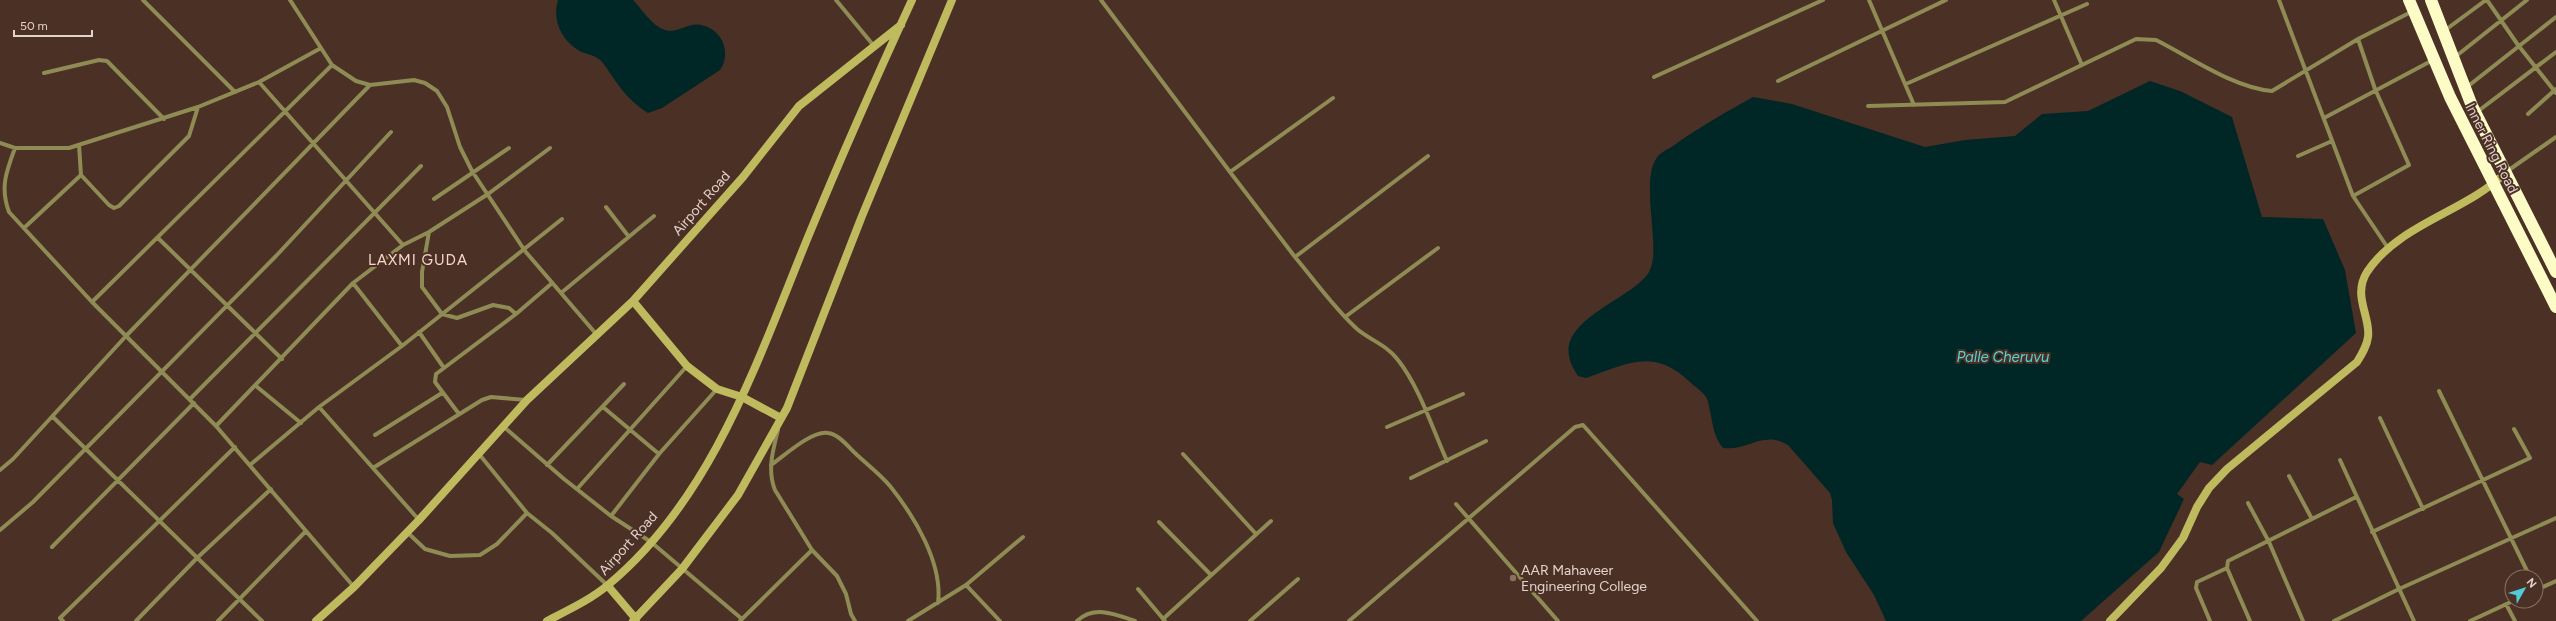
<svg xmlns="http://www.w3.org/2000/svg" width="2556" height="621" font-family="Figtree,sans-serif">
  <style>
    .water { fill: #002626 }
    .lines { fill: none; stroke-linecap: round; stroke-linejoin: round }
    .street { stroke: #8e8b54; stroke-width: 4 }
    .secondary { stroke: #bfba5e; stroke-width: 8 }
    .highway { stroke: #fdfbc6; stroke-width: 12 }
    .education-dot { fill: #8d6e63; stroke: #4b3026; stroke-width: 1.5 }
    .labels { text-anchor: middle; stroke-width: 4; stroke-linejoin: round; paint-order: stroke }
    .street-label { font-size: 14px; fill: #e3d2cb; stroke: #4b3026 }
    .poi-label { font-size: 14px; fill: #e3d2cb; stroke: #4b3026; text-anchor: start }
    .neighbourhood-label { font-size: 15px; letter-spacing: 1px; fill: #f8d5c8; stroke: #4b3026 }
    .water-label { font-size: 15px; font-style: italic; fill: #54d4d5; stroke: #4b3026 }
  </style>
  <rect width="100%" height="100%" fill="#4b3026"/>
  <path class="water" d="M558,0H633C642,9 652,26 665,30C678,34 688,22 701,25C722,29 732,52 720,70L662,108L648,113C625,98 618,84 603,63C596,54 586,55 578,50C561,39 552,20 558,0Z
    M2150,81L2180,91L2232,117L2262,217L2323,219L2345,270L2356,333L2212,465L2200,462L2177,494L2184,499L2159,552L2081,621H1886L1874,595L1846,552L1833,523L1832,500L1830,493L1788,445C1763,430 1749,451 1723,448C1711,433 1713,417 1707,399C1705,393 1695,387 1690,382C1653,347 1627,364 1586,378L1578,376C1575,371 1571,365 1570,360C1557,319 1633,299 1649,272C1662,250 1640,184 1656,159C1659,153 1668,149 1673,146C1698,128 1726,112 1753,97L1792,104L1925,147L1965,140L2015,136L2042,114L2088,111Z"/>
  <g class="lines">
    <path class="street" d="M143,0L235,92
      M290,0L332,65L356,81L370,85L414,80L425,83L437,91L447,107L460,147L472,171L525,251L597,335
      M836,0L874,46
      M1101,0L1230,172L1333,98
      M1869,0L1914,105
      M2054,0L2082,65
      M2279,0L2353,196L2409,165L2375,89L2358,39
      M2487,0L2518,45L2556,93
      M2444,31L2486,0
      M2455,57L2527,0
      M44,73L99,60L107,61L164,119
      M1654,77L1823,0
      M1778,81L1946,0
      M259,82L403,245
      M1906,84L2087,4
      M2467,87L2556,17
      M1868,106L2005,102L2136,39L2156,40C2190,57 2234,88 2272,91L2358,39L2413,11
      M2477,112L2556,52
      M2528,114L2556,89
      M2324,118L2433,60
      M0,143L15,148H69L198,107L259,82L321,48
      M79,145L81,175L109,205L114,208L119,206L189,136L198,107
      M15,148C6,172 0,188 9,212L92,302L216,426L354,587
      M2298,156L2332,141
      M1230,172L1295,257L1428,156
      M2506,172L2556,137
      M2353,196L2388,248
      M434,199L509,148
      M606,207L629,237
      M24,228L81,175
      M429,232L422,272V287L442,314L457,318L493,305L509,308L516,314
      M158,238L282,359
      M1295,257C1315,281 1334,308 1357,329C1370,340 1387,345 1398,360C1420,388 1432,428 1447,461
      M353,283L402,346
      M561,293L654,216
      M92,302L332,65
      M1345,317L1438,248
      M419,332L444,368
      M256,386L301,423
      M2439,391L2530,577
      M190,399L421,166
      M319,407L419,520
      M603,407L659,454
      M459,414L435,382L436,374L516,314L551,284
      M53,417L262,621
      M2380,418L2423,509
      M216,426L353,283L403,245L429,232L488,194L550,148
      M504,427L564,479L611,516L651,542L742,619
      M1387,427L1463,394
      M778,430C773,450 767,470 775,490L812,550L837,576L846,594L851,614L855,621
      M375,435L442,393
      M479,454L527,513L552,533L607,585
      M1183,454L1256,534
      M2340,460L2414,621
      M250,465L319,407L402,346L562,219
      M547,465L624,384
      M771,465C784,456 812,430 828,433C839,434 849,448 857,455C868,465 881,475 890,486C914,516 943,563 938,603
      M373,468L482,400L491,397L526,400
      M0,470L13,459L126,336L370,85
      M2289,476L2312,519
      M1411,478L1486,441
      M577,489L687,366
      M2248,503L2269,542L2303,621
      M1456,504L1558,621
      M611,516L659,454L717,389
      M1159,522L1211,575
      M0,530L33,502L276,256L391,132
      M407,532L425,549L450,556L480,555L497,544L527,513
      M2372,532L2530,458L2514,429
      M52,547L194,403
      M966,585L1000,621
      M1138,589L1165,621
      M2536,590L2556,581
      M2506,604L2515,621
      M1163,619L1271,521
      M63,621L60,618L235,447
      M136,621L197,558L271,489
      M218,621L306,531
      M740,621L812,550
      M908,621L966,585L1023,537
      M1077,621C1094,605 1115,614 1135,621
      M1250,621L1298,579
      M1349,621L1575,427L1583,425L1757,621
      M2210,621L2196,588L2197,582L2227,568
      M2250,621L2227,568L2228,561L2356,497
      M2334,621L2399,589L2556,518
      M2470,621L2513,601"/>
    <path class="secondary" d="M633,301L687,366L717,389L742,397L781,418
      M608,586L636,619
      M316,621L354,587L419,520L527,400L633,301L743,177L799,106L901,25
      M547,621C568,610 590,600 608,585C713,498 758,359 808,237C841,157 876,78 912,0
      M633,621L682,569L738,495L787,408L862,216L952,0
      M2110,621L2161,568L2183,538L2197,507L2209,488L2227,469L2357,362C2362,354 2367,346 2368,337C2371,317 2352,296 2367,272C2399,224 2465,212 2504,174"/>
    <path class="highway" d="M2409,0L2450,97L2556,307
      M2431,0L2472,106L2556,272"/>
  </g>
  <circle class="education-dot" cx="1513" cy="578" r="4"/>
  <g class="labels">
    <g class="street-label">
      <text transform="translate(2492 148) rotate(63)" y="5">Inner Ring Road</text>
      <text transform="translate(701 203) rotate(-49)" y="5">Airport Road</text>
      <text transform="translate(628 543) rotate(-48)" y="5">Airport Road</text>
    </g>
    <g class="poi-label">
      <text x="1521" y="575">AAR Mahaveer<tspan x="1521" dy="16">Engineering College</tspan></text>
    </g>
    <g class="neighbourhood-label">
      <text x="418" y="265">LAXMI GUDA</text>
    </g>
    <g class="water-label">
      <text x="2003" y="362">Palle Cheruvu</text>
    </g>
  </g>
  <g transform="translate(2524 589) rotate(51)"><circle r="19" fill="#4b3026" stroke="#887168"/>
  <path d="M0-3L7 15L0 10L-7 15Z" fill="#52cbd9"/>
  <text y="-6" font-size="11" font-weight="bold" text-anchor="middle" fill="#e3d2cb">N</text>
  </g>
  <path d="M14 30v6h78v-6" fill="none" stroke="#e3d2cb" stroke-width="2"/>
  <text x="20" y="30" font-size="12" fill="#e3d2cb" stroke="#4b3026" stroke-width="3" paint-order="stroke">50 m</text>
</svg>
